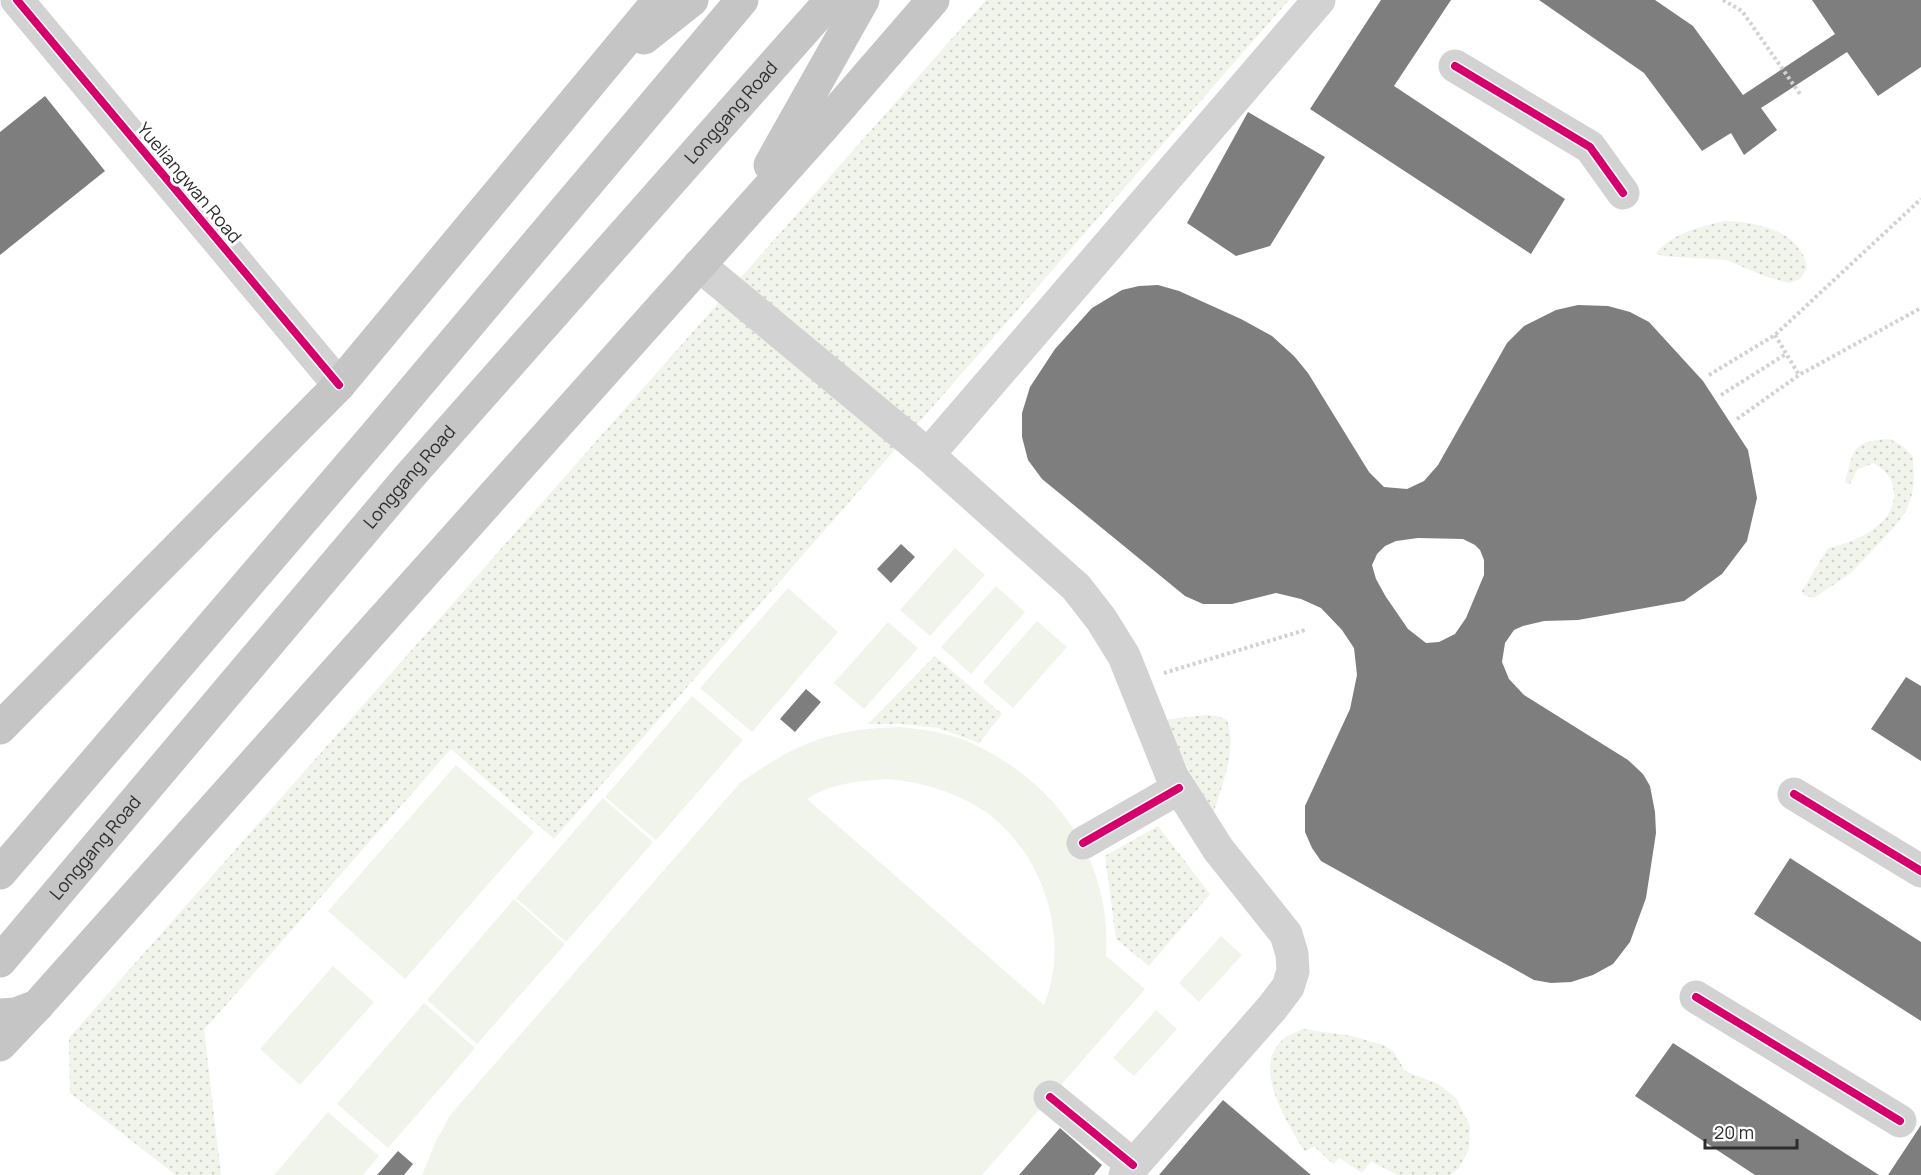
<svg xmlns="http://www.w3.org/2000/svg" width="1921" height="1175" font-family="Manrope,sans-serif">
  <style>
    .green { fill: url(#green-dots) }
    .pitch { fill: #f1f4eb; fill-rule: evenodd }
    .building { fill: #7e7e7e; fill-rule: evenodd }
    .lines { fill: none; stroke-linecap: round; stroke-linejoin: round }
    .path { stroke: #d2d2d2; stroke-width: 4; stroke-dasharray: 3 3; stroke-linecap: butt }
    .minor { stroke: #d2d2d2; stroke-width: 33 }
    .major { stroke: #c5c5c5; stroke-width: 33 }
    .cycleway-casing { stroke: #fff; stroke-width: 11 }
    .cycleway { stroke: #d6006c; stroke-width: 8 }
    .labels { text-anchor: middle; stroke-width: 6; stroke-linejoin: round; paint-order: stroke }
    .street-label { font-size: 18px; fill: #2d2d2d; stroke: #fff }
  </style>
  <defs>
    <pattern id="green-dots" width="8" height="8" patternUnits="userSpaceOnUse" patternTransform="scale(1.5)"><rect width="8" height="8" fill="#f1f4eb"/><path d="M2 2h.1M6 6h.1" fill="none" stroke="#cfd2ca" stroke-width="1.8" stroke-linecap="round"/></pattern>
  </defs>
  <rect width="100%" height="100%" fill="#fff"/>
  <path class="green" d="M986,0H1289L554,839L451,749L204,1030L221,1175H176L70,1093L69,1038Z
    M1724,221C1757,222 1801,230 1807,268L1800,279L1789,283L1767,277L1726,260L1662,256L1656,253C1672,233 1700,227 1724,221Z
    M1890,439L1904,447L1913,457L1914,482L1912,494L1907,509L1896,525L1852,572L1814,598L1804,595L1802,591L1828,548C1856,542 1901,523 1893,487C1891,475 1883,469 1873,463L1857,470L1850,484L1845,483C1854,449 1851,441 1890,439Z
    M935,656L1002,714L979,743L938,728L902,724H868Z
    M1206,715L1217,716L1227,720C1238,750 1221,786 1213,815L1162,720Z
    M1158,826L1210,894L1149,966L1116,939L1105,856Z
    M1303,1029L1352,1036L1383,1045L1394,1052L1405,1071L1438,1084L1456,1098L1470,1126L1469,1149L1459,1168L1450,1175H1397L1371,1161L1362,1173L1339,1158L1333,1164L1314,1146L1305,1152C1288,1124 1248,1064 1286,1037C1291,1034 1297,1032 1303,1029Z"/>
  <path class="pitch" d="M955,548L985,575L930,636L900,610Z
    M996,586L1025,612L971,674L941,647Z
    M788,588L838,632L752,732L700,688Z
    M1037,621L1067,647L1013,708L983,682Z
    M888,622L918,648L864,709L834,683Z
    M692,696L743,740L656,840L605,797Z
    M900,727C921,729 942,732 962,739C971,742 979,747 987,751C1064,792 1112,868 1106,956L1145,989L982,1175H422L436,1141L451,1114L740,783C797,743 829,729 900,727ZM887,779C920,782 950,790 978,807C1042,846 1072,937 1044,1005L807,799C830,783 861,781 887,779Z
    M456,765L534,832L405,979L328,911Z
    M603,798L653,842L566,942L516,898Z
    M514,899L565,944L477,1044L427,1000Z
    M1221,936L1242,955L1199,1002L1179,983Z
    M333,966L374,1002L300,1085L260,1049Z
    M424,1003L475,1048L388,1148L337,1104Z
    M1156,1010L1177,1029L1134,1076L1113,1058Z
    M328,1112L379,1156L363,1175H274Z"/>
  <path class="building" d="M1381,0H1451L1394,86L1565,199L1531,254L1310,109Z
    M1539,0H1655L1693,26L1743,95L1835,34L1812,0H1921V67L1878,96L1847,52L1761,108L1777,130L1744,155L1731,133L1702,151L1644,73Z
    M45,96L105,171L0,255V132Z
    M1248,112L1325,157L1270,246L1236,256L1187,223Z
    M1158,285L1179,291L1241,319L1272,336L1294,356L1308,373L1369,472L1384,487L1407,489L1424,481L1438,465L1507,343L1524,326L1556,310L1578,305L1608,306L1630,312L1649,322L1703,381L1748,450L1757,498L1747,541L1722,574L1684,601L1578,620L1544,621L1523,626L1514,630L1505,643L1502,662L1509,679L1524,695L1628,760L1643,774L1650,786L1655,812L1656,833L1646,898L1630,942L1613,964L1593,975L1571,982L1551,983L1534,980L1321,861L1312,848L1305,832V806L1350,709L1357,675L1354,648L1342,630L1321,608L1301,599L1276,593L1232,604H1203L1185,596L1042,479L1028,460L1022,437V413L1030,387L1055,349L1092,308L1122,290L1139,286ZM1418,538L1463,539L1475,545L1480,550L1484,560V575L1466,618L1455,634L1439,642L1426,643L1408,629L1386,597L1376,579L1372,565L1377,554L1385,546L1396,541Z
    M901,544L915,557L891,583L877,569Z
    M1906,677L1921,686V761L1871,729Z
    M806,689L821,702L795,732L780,719Z
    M1790,858L1921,942V1021L1754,914Z
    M1673,1043L1879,1175H1755L1635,1096Z
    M1223,1100L1311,1175H1159Z
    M1921,1125V1175H1888Z
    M1060,1128L1102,1165L1094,1175H1019Z
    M398,1151L413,1164L404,1175H377Z"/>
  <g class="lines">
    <path class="path" d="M1723,0L1742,11L1800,94
      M1775,335L1799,375
      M1709,375L1775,335L1921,199
      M1721,395L1786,354
      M1737,419L1799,375L1921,308
      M1164,673L1305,630"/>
    <path class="minor" d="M17,0L339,385
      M1455,66L1590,147L1623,193
      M699,265L928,455L1076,587L1101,619L1124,656L1172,776L1218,849L1286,934L1292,954L1293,971L1288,987L1272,1008L1125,1175
      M928,455L1319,0
      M1794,794L1921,871
      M1083,843L1179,788
      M1696,997L1900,1121
      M1050,1097L1133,1165"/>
    <g class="major">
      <path d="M644,38L692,0"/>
      <path d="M770,165L863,0"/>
      <path d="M0,728L339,385L659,0"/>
      <path d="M0,873L378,432L742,0"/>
      <path id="s1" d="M0,961L408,478L831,0"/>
      <path d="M0,1015L16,1014L37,1006L823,127L933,0"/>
      <path d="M0,1045L37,1006"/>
    </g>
    <defs>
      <path id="cycleway" d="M17,0L339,385
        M1455,66L1590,147L1623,193
        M1794,794L1921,871
        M1083,843L1179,788
        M1696,997L1900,1121
        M1050,1097L1133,1165"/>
    </defs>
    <use href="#cycleway" class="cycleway-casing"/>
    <use href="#cycleway" class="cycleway"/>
  </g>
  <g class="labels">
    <g class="street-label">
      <text dy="6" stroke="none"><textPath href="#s1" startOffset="1120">Longgang Road</textPath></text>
      <text transform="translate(189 183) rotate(50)" y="6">Yueliangwan Road</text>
      <text dy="6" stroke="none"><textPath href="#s1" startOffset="634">Longgang Road</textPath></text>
      <text dy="6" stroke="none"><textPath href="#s1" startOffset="148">Longgang Road</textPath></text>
    </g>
  </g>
  <path d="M1705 1139v9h92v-9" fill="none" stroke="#2d2d2d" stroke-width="3"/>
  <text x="1714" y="1139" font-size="18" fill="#2d2d2d" stroke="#ffffff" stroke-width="4.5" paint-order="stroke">20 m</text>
</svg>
